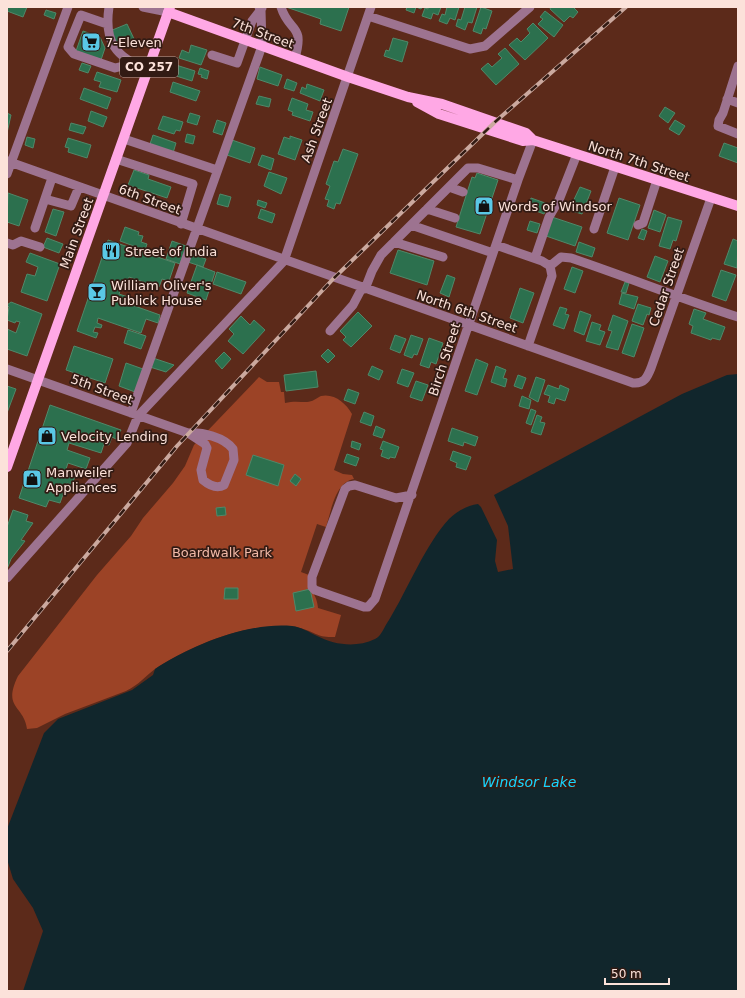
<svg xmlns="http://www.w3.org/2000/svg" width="745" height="998" font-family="'DejaVu Sans',sans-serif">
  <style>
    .green { fill: #9c4326 }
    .water { fill: #11262c }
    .building { fill: #2c704e; stroke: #508869 }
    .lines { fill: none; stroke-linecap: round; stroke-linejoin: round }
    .minor { stroke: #9d7390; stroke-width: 9 }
    .major { stroke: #ffa8e5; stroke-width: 10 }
    .rail-casing { stroke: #cba99f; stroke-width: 4 }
    .rail { stroke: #321b14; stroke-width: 2.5; stroke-dasharray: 8; stroke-linecap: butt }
    .labels { text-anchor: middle; stroke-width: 3.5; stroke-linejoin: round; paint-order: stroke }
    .shield { fill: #321b14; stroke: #bfa69f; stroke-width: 1 }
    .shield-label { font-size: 12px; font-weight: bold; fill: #fce2da }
    .street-label { font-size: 13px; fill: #fce2da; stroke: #321b14 }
    .poi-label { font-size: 13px; fill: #fce2da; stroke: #321b14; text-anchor: start }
    .park-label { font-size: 13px; fill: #f2b9a7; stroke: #321b14 }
    .water-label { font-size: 14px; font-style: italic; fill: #18d5fe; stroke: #321b14 }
  </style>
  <rect width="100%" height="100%" fill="#5c2a1a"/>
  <path class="green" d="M259,377L267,382H279L281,392H284L285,403C293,401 299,402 307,402C312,402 317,398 321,396C334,393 346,403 352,414L334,470L343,474L352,475L354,479C335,482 331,512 326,527L317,524L301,572L309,575C309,593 317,593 318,608L341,615L335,637C317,638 316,632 300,628C290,625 280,627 270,627C233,628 188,648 158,667C146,675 139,685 126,691L65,714L37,728L27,729C24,705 2,709 18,676L97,575L131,536L143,518L173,483L185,466L194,445Z"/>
  <path class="water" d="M738,374V991H23L43,931L33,908L13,879L7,859V829L44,733L58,719L132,690L153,675L155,669C192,645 247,622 292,626C301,627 309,632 317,636C335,645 356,648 375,639C381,637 385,625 389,620C408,589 425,545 449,519C456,512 468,505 478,504L481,507L497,540L495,561L498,572L513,569L508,526L494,495L682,394L727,375Z"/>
  <path class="building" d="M7,7H27L23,17L7,11Z
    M286,7H349L341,31L320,24L321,19Z
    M407,7H422L421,9L416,7L414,13L406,10Z
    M428,7H441L438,15L433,13L431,19L422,16L425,8L428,9Z
    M447,7H459L455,20L450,18L447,24L439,21L442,14L445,15Z
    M465,7H477L472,23L468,22L465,30L456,26L458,19L461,20Z
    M481,7L492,11L486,29L483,28L481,34L473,31Z
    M551,7H573L578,12L573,18L570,16L564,22L550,9Z
    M46,10L56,13L54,19L44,15Z
    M545,11L563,25L554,37L538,24L543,19L540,17Z
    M533,23L548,38L525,60L509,45L517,38L521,42L530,33L527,29Z
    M127,24L135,41L118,48L110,31Z
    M83,31L100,37L105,48L101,60L76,51Z
    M393,38L408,42L402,62L384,56L386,50L389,51Z
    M191,45L207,50L201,65L179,58L182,50L189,53Z
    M505,48L519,64L496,85L481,69L488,63L492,67L502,58L498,54Z
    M82,63L91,66L88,73L79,70Z
    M176,65L195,71L192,81L173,75Z
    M260,67L282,75L278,86L257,79Z
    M200,68L209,71L207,79L201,77L202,75L198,74Z
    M97,72L121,80L117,92L99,87L101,82L94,80Z
    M287,79L297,83L294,91L284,88Z
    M173,82L200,91L196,101L170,92Z
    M307,84L324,90L320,101L300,93L302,87L306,89Z
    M84,88L111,98L107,109L80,99Z
    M259,96L271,99L269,107L256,104Z
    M292,98L308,104L306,110L313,112L310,121L292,115L293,112L288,110Z
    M665,107L675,113L668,123L659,116Z
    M91,111L107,117L103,127L88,121Z
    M7,113L11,115L7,133Z
    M190,113L200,116L197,125L187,122Z
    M163,116L183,122L180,131L176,130L174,134L158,129Z
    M217,120L226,123L222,135L213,132Z
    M675,120L685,126L679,135L669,129Z
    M71,123L86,127L83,134L69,130Z
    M187,134L195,136L193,144L185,142Z
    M153,135L176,143L173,153L150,144Z
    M290,136L302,140L295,160L278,154L284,137L290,139Z
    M27,137L35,139L33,148L25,145Z
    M68,138L91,145L87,158L68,152L69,148L65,147Z
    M232,140L255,148L250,163L227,155Z
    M724,143L738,148V163L719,156Z
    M343,149L358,154L340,204L336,203L334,209L327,206L329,200L325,199L330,186L326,184L334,161L338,162Z
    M262,155L274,159L271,170L258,165Z
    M134,170L149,175L148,179L171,187L167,198L128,185Z
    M269,172L287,178L281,194L264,186Z
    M477,173L498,180L480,234L456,227L472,177L475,178Z
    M580,187L591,191L582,214L569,210Z
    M8,193L28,200L19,226L7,222Z
    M220,194L231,197L228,207L217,204Z
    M531,198L548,204L544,214L528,208Z
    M619,198L640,205L628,240L607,233Z
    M258,200L267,203L265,208L257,205Z
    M53,209L64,212L56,236L45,232Z
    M261,209L275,214L272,223L258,218Z
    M654,210L666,215L660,232L648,228Z
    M552,217L582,227L575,246L546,236Z
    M668,217L682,221L676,241L673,240L670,249L659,246Z
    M530,221L540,224L537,233L527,230Z
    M125,227L139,232L138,235L143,236L141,242L147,244L145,250L120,241Z
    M642,229L647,231L644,240L638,238Z
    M47,238L63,244L59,253L43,247Z
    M733,239L738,241L737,268L724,264Z
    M108,240L175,263L169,281L162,279L159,287L129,277L126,286L122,285L119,294L131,298L129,304L160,315L158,323L146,319L141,333L98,318L97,323L102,325L101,328L95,327L93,332L98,333L96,338L77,331Z
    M172,241L186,246L180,264L166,259Z
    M579,242L595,248L592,257L576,252Z
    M398,250L434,261L427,285L390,273Z
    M30,253L60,264L47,301L21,292L27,274L35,276L38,267L26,262Z
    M191,254L206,259L203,267L188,262Z
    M655,256L668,261L660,282L647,277Z
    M197,265L215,272L206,300L187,293Z
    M572,267L583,271L575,293L564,289Z
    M721,270L736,275L726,301L712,296Z
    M217,272L246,282L241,294L213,284Z
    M447,275L455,278L449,297L440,293Z
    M625,282L629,283L626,293L621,292Z
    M520,288L534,293L523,323L510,318Z
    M622,293L638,297L634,309L619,304Z
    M11,302L42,314L27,356L7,349V329L16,333L20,322L16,321L15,323L7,320L9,307L7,305Z
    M638,304L651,308L649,315L647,314L643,325L632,321Z
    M560,307L567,309L565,314L569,315L564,329L553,325Z
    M694,309L706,313L703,319L725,327L720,340L712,338L711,340L691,333L693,326L689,324Z
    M580,311L591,315L584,335L574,331Z
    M358,312L372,326L351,347L343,340L346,337L340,331Z
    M613,315L628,321L618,350L606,347L612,331L608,330Z
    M241,316L250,325L254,320L265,330L243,354L228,341L234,334L229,329Z
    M592,322L601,325L599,330L605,332L600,345L586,341Z
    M632,324L644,328L634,357L622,353Z
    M128,330L146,336L141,349L124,343Z
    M395,335L406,339L400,353L390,349Z
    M411,335L423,339L417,355L414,354L412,358L404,355Z
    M429,338L443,343L436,364L431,362L429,368L420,365Z
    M74,346L113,359L105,383L66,370Z
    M328,349L335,356L328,363L321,356Z
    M224,352L231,359L222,369L215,361Z
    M153,358L174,365L166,372L150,367Z
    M476,359L488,364L477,395L465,391Z
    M126,363L143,369L135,392L119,386Z
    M372,366L383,371L379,380L368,375Z
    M496,366L506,370L503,378L507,379L505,387L491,382Z
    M402,369L414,373L408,387L397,383Z
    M316,371L318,387L286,391L284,375Z
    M518,375L526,378L522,389L514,386Z
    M536,377L545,380L538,402L529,397Z
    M416,381L428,385L422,401L410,397Z
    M548,385L559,389L560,385L569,389L565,401L556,398L554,404L548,402L550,396L544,394Z
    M7,386L16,389L7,413Z
    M348,389L359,393L355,404L344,400Z
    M522,396L531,400L529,409L519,406Z
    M50,405L121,430L116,439L112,437L109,445L104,444L101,453L69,443L67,450L90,458L86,469L68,463L65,472L75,476L72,485L67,483L60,503L49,500L46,507L19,498Z
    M531,409L536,411L531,425L526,423Z
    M364,412L374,416L371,426L360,422Z
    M537,415L542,417L540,422L545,423L541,435L531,432Z
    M376,426L385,430L382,438L373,435Z
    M452,428L478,437L475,446L464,442L463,446L448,441Z
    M352,441L361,444L359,450L351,447Z
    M383,441L399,447L395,458L390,457L389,459L381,456L383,450L380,449Z
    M453,451L471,457L466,470L456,467L457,463L450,460Z
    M347,454L359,458L356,466L344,462Z
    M253,455L284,465L278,486L246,475Z
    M295,474L301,479L296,486L290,481Z
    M225,507L226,515L217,516L216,508Z
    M13,510L28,515L26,521L33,523L21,540L25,541L11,559L7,569V527Z
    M225,588H238V599H224Z
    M310,589L314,607L296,611L293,593Z"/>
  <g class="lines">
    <path class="minor" d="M109,7C104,41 115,58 148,69
      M143,7L168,12
      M281,7C289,33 305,23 295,58
      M368,16L470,49L485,46L530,7
      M107,24L81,15L68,47L74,54L115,68L131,64
      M212,55L237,63L252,21L262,8
      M738,66L723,113L719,120L718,126L738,134
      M727,99L738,103
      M124,139L217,170
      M116,159L193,184L181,224
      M7,161L633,383C644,384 647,378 651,368L711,198
      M7,174L68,7
      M449,187L463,192
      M45,199L71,206L79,187
      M427,209L455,218
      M411,225L493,253
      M638,225L643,223L657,180
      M35,228L52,178
      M594,229L615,167
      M394,242L443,257
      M7,243L13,245L21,241L40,247
      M496,245L542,261L550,266L552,276L528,346
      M535,258L549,217L559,200L577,154
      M550,266L561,257L571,258C627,277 682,299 738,317
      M365,289L372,271L381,255L468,168H478L518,180
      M330,331L353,305L362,288
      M7,369L188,433L205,444L207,448L201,470L203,480C209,485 217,489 224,485L234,460L233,449C224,437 202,432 188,433
      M131,413L262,46L261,10L259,7
      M412,495L396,498L355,485L349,486L345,489L312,577V587L315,590L364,607H368L375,599L518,180L533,140
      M7,578L127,443L138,416L284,261L371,7"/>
    <path class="major" d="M168,12L348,77L408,97L442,104L526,133L533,140
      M417,102L439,114L523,141L533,140L738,206
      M7,467L170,7"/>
    <defs>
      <path id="rail" d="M7,651L177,446L334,278L495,122L626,7"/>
    </defs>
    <use href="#rail" class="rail-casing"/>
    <use href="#rail" class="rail"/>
  </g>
  <defs>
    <symbol id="supermarket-square" viewBox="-11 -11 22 22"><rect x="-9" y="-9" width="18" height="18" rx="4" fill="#5ac8e6" stroke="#321b14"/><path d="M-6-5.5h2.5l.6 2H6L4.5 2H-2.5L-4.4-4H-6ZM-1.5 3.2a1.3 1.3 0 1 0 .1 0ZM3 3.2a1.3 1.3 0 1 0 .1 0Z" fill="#111"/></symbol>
    <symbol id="shop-square" viewBox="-11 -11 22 22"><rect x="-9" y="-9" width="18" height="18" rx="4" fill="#5ac8e6" stroke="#321b14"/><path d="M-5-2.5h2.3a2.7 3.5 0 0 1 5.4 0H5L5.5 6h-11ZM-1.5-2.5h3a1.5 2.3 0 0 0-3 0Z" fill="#111"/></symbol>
    <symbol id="restaurant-square" viewBox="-11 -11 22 22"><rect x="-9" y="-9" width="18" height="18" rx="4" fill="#5ac8e6" stroke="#321b14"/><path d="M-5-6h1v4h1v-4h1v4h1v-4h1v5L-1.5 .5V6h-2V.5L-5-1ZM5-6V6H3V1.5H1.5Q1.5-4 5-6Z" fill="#111"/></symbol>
    <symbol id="bar-square" viewBox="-11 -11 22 22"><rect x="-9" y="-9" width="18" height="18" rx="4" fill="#5ac8e6" stroke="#321b14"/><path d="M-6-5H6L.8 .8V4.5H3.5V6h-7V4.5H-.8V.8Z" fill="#111"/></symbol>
  </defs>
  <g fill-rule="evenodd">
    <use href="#supermarket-square" x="80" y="31" width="22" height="22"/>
    <use href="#shop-square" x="473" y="195" width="22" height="22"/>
    <use href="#restaurant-square" x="100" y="240" width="22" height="22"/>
    <use href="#bar-square" x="86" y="281" width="22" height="22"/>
    <use href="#shop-square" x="36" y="425" width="22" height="22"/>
    <use href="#shop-square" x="21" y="468" width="22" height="22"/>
  </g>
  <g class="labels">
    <rect class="shield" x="120" y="57" width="58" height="20" rx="3"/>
    <g class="shield-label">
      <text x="149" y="71">CO 257</text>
    </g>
    <g class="street-label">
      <text transform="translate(263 33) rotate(20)" y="5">7th Street</text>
      <text transform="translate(316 130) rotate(-70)" y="5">Ash Street</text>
      <text transform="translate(639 161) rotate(18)" y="5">North 7th Street</text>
      <text transform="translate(150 199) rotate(20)" y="5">6th Street</text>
      <text transform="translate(76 233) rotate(-70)" y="5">Main Street</text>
      <text transform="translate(666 287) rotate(-71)" y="5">Cedar Street</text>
      <text transform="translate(467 311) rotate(19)" y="5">North 6th Street</text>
      <text transform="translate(444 359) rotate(-72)" y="5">Birch Street</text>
      <text transform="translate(102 389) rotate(20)" y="5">5th Street</text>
    </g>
    <g class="poi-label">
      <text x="105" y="47">7-Eleven</text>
      <text x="498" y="211">Words of Windsor</text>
      <text x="125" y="256">Street of India</text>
      <text x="111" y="290">William Oliver's<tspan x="111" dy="15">Publick House</tspan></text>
      <text x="61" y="441">Velocity Lending</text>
      <text x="46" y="477">Manweiler<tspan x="46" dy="15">Appliances</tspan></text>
    </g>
    <g class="park-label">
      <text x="222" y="557">Boardwalk Park</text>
    </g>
    <g class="water-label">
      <text x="529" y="787">Windsor Lake</text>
    </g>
  </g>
  <rect width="745" height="998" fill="none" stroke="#fce2da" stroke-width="16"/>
  <path d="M605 978v6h64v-6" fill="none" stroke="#fce2da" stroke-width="2"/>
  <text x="611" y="978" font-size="12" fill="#fce2da" stroke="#321b14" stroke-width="3" paint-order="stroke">50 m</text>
</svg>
